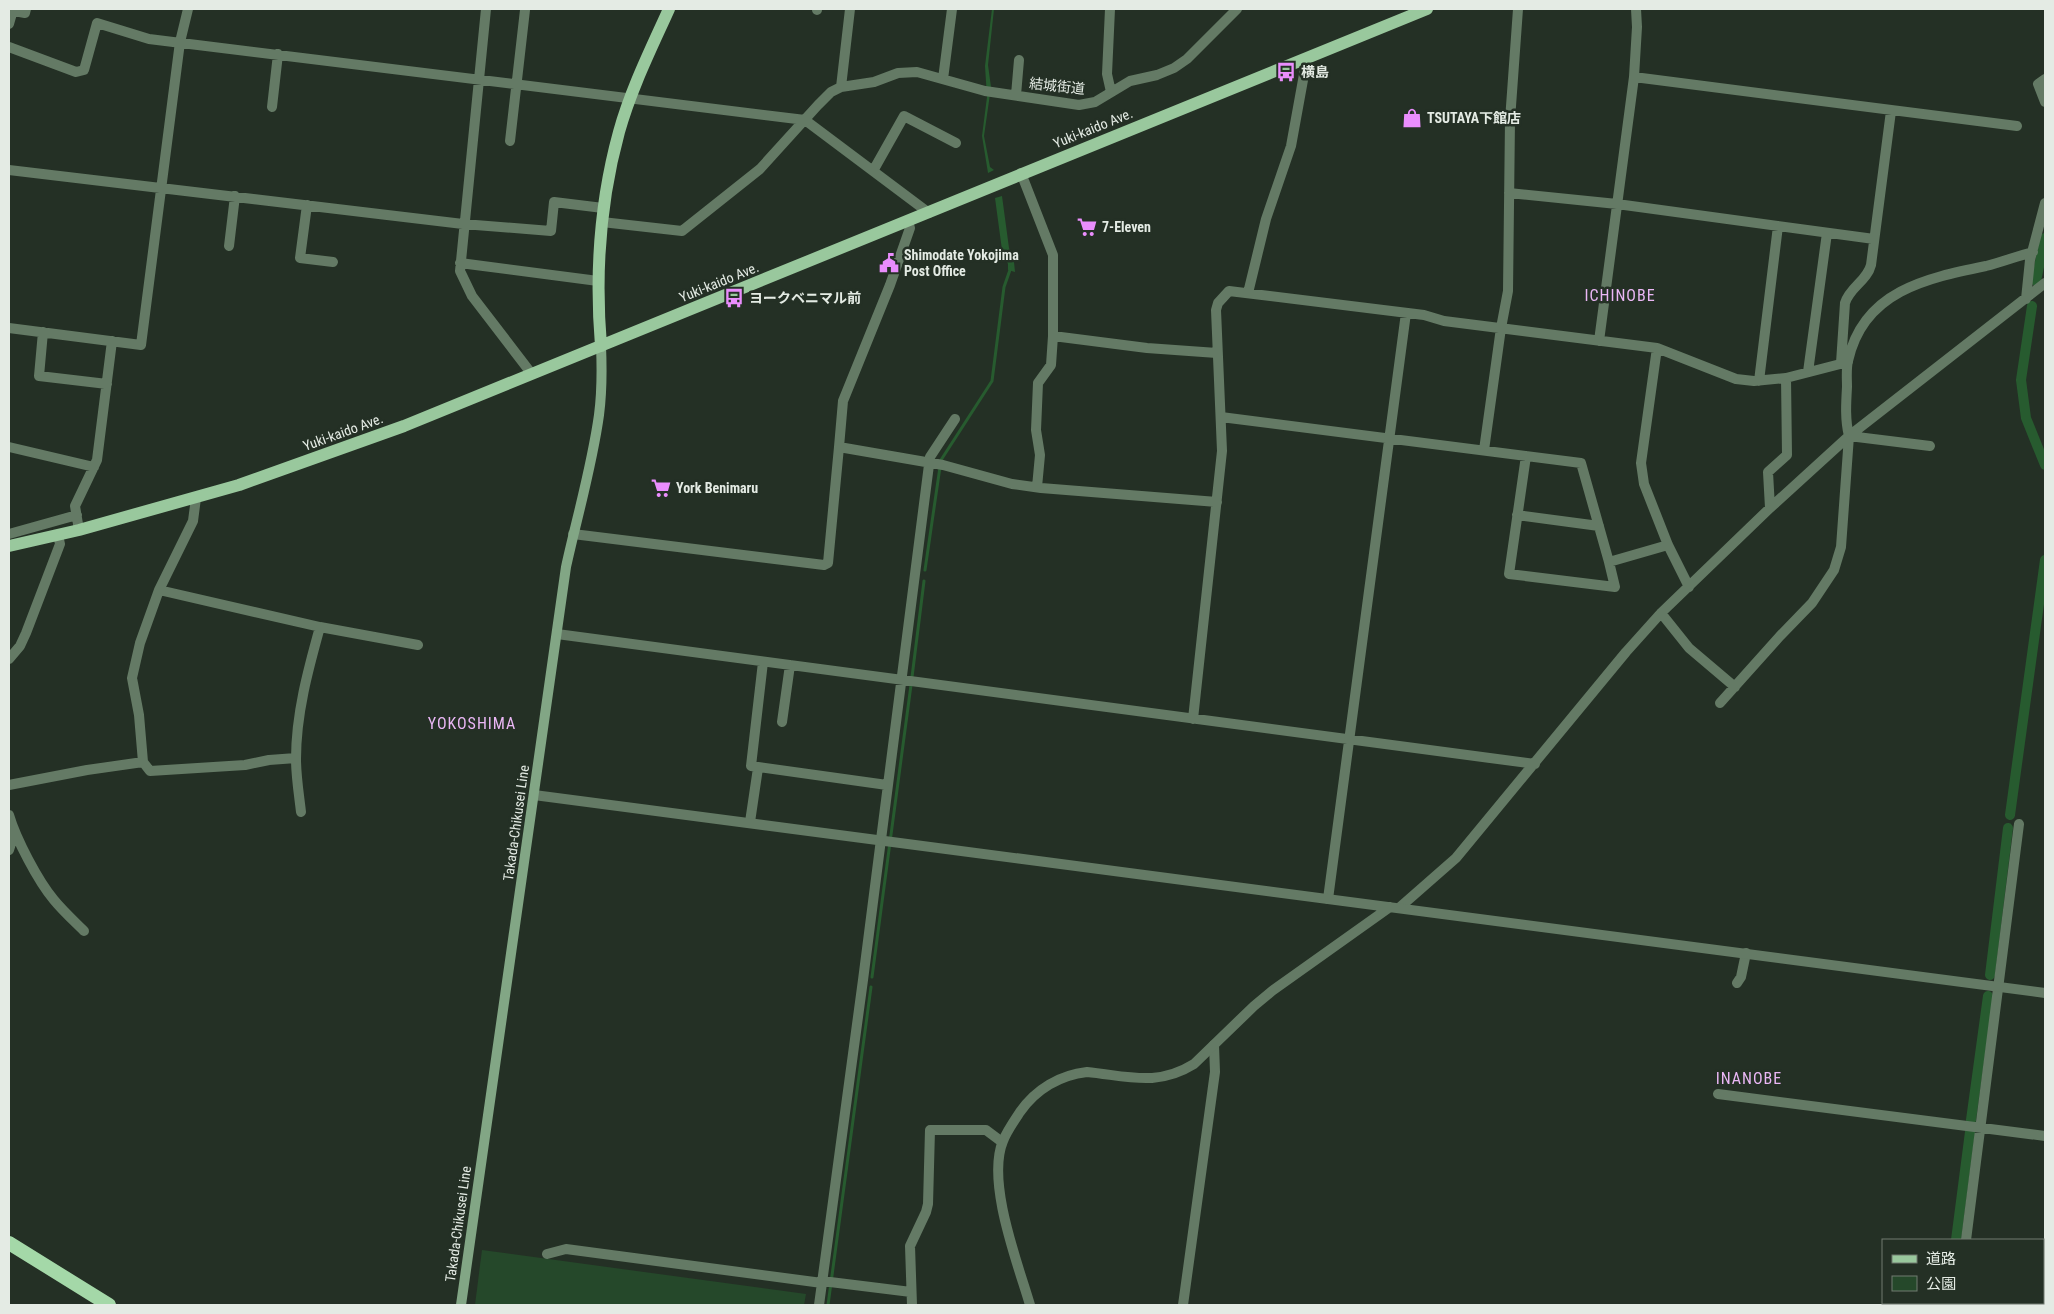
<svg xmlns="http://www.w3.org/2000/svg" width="2054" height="1314" font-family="'Roboto Condensed','Noto Sans JP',sans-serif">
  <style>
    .green { fill: #25482a }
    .water { fill: #275b2f }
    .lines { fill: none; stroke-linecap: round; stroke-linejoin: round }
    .stream { stroke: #275b2f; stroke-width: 3 }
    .canal { stroke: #275b2f; stroke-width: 10 }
    .minor { stroke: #647a65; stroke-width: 10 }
    .tertiary { stroke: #647a65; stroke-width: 10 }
    .secondary { stroke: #82a685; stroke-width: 10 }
    .primary { stroke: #99c89d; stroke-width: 12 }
    .trunk { stroke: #a4d8a8; stroke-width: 14 }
    .labels { text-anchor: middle; stroke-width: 5; stroke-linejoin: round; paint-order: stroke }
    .poi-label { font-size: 14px; font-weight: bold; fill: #e4ebe4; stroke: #243025; text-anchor: start }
    .street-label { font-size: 14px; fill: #e4ebe4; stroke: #243025 }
    .quarter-label { font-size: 16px; letter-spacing: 1px; fill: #eab7f5; stroke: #243025 }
  </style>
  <rect width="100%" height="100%" fill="#243025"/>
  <path class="green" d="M482,1250L806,1294L804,1305H475Z"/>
  <path class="water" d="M992,9H994L988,65L991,87L984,136L990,167L994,170L988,173L982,136L987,97L985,66Z
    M1002,196L1009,248L1014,262L1015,272L1008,270V264L1002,250L995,198Z"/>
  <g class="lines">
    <path class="stream" d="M925,570L941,460L992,381L1004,287L1011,267
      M912,677L924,581
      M872,977L911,685
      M828,1305L871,987"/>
    <path class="canal" d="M2036,281L2045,238
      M2032,306L2021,380L2026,418L2045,465
      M2010,815L2045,560
      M1990,975L2008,828
      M1971,1120L1988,996
      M1956,1240L1970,1132
      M1947,1305V1303"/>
    <path class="minor" d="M486,9L460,271L472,296L531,373
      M1110,9L1107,74L1111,92
      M9,10L25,13L26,9
      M817,10V9
      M9,24L13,10
      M9,47L76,72L84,70L97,23L149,39L805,120L929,213
      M1634,77L2017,126
      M943,79L952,9
      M2045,79L2038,84L2045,102
      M841,87L850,9
      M1016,95L1019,60
      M272,107L278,54
      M510,141L525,10
      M9,170L463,224L551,231L554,202L603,208
      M873,171L904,116L956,143
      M1021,173L1053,255V336L1147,348L1217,353
      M1509,193L1617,204L1874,239
      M307,205L300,258L333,262
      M908,221L910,228L890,285L843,401L839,447L943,465L1012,484L1041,488L1217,502
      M602,222L682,231L760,169L818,105L831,92L841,87L874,82L898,73L917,72L985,91L1079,105L1095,102L1130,81L1157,75L1174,68L1187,59L1237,9
      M229,246L235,196
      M460,263L598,281
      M1248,293L1266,219L1291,146L1307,58
      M2026,299L2030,260L2045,203
      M9,328L141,345L180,42L188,9
      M43,332L39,376L107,384
      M1599,341L1634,77L1637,27L1636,9
      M1657,348L1641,463L1644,484L1668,545L1689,587
      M1841,363L1845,303C1850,287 1867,281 1871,265L1891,111
      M1808,372L1827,233
      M1759,381L1778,226
      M1221,417L1581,463L1609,562L1668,545
      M1849,436L1930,446
      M9,447L94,467
      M1484,450L1501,328L1508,291L1510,120L1518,9
      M1526,456L1509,574L1615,587L1609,562
      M1037,487L1040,455L1036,430L1038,383L1051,365L1053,336
      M196,498L193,521L159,590L140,643L132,678L139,715L143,762L150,771L245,765L269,760L296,758
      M1770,508L1768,472L1787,455L1786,378
      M1517,515L1599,526
      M79,530L75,506L97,460L112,341
      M9,534L77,515
      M573,534L824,565L828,563L839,447
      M159,590L320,627L418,645
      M1661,613L1689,648L1735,687
      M557,634L1535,764
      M9,659L20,646L26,633L60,544L58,535
      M763,662L751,766L887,785
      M1720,703L1780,636L1812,603L1834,570L1841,547L1849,436C1845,420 1846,404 1847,387C1847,379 1846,369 1848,361C1863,291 1927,278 1986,266C2002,262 2017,256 2033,252
      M1193,719L1222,451L1216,310L1218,303L1229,291L1424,315L1444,321L1657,348L1736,379L1754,381L1786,378L1848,362
      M782,722L790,665
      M9,785L87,770L143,762
      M301,812C299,794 296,777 296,759C296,714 308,670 320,627
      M9,815C16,839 38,881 54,900C63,911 74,921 84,931
      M750,822L758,768
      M9,850L14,834
      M1328,899L1406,313
      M1399,908L1456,858L1626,652L1661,613L1770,508L1849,436L2045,283
      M1737,983L1741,977L1746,953
      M1718,1094L2045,1136
      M1966,1240L2019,824
      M547,1254L566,1249L822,1283
      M822,1281L911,1292
      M819,1305L863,980L930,457L955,419
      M912,1305L910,1246L926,1212L928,1204L930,1130H986L1002,1142
      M1183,1305L1215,1072L1214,1045
      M1957,1305L1958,1303"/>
    <path class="tertiary" d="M534,795L2045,993
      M1030,1305C1018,1264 986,1182 1003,1141C1007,1131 1014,1121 1020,1112C1036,1089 1060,1075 1087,1072C1128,1076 1157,1087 1194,1064L1254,1006L1272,991L1390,907"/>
    <path class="secondary" d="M461,1305L566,567C577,517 592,466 599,415C602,392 602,369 601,346"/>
    <path class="primary" d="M601,346C595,274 600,201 619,132C631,89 651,49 669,9
      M9,546L79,530L239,485L404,426L1427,9"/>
    <path class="trunk" d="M9,1243L109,1305"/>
  </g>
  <defs>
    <symbol id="bus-bare" viewBox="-9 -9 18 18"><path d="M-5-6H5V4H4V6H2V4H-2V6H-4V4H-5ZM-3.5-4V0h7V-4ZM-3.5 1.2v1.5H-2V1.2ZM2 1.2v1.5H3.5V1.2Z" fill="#ea8dfd" stroke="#243025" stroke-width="2.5" paint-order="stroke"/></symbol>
    <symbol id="shop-bare" viewBox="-9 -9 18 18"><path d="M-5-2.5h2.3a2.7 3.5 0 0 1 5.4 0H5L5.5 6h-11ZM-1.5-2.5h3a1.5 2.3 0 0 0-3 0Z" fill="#ea8dfd" stroke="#243025" stroke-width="2.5" paint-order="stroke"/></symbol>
    <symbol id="supermarket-bare" viewBox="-9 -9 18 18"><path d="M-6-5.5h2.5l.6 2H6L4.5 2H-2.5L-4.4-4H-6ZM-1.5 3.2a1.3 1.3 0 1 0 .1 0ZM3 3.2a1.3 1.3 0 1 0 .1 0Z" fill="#ea8dfd" stroke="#243025" stroke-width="2.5" paint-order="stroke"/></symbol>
    <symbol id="civic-bare" viewBox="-9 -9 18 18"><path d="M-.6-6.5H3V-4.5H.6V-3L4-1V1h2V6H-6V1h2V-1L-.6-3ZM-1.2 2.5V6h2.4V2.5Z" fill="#ea8dfd" stroke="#243025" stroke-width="2.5" paint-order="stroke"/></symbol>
  </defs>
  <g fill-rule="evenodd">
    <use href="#bus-bare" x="1272" y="58" width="28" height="28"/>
    <use href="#shop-bare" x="1398" y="104" width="28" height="28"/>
    <use href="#supermarket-bare" x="1073" y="213" width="28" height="28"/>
    <use href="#civic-bare" x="875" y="249" width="28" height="28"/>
    <use href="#bus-bare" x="720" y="284" width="28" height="28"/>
    <use href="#supermarket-bare" x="647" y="474" width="28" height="28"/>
  </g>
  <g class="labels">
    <g class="poi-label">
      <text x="1301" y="77">横島</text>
      <text x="1427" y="123">TSUTAYA下館店</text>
      <text x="1102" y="232">7-Eleven</text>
      <text x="904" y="260">Shimodate Yokojima<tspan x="904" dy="16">Post Office</tspan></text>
      <text x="749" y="303">ヨークベニマル前</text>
      <text x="676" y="493">York Benimaru</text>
    </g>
    <g class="street-label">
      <text transform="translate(1057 86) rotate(6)" y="5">結城街道</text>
      <text transform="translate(1093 128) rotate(-22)" y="5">Yuki-kaido Ave.</text>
      <text transform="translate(719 282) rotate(-22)" y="5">Yuki-kaido Ave.</text>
      <text transform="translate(343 432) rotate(-20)" y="5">Yuki-kaido Ave.</text>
      <text transform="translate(516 823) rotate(-82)" y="5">Takada-Chikusei Line</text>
      <text transform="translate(458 1224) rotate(-82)" y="5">Takada-Chikusei Line</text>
    </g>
    <g class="quarter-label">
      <text x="1620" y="301">ICHINOBE</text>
      <text x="472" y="729">YOKOSHIMA</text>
      <text x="1749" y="1084">INANOBE</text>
    </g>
  </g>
  <rect width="2054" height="1314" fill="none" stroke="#e4ebe4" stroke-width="20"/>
  <rect x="1882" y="1239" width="162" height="65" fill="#243025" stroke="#717b71"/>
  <rect x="1892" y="1255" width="25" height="8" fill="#99c89d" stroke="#717b71"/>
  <text x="1926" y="1264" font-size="15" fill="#e4ebe4">道路</text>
  <rect x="1892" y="1276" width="25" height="15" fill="#25482a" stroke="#717b71"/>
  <text x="1926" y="1289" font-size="15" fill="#e4ebe4">公園</text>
</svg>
